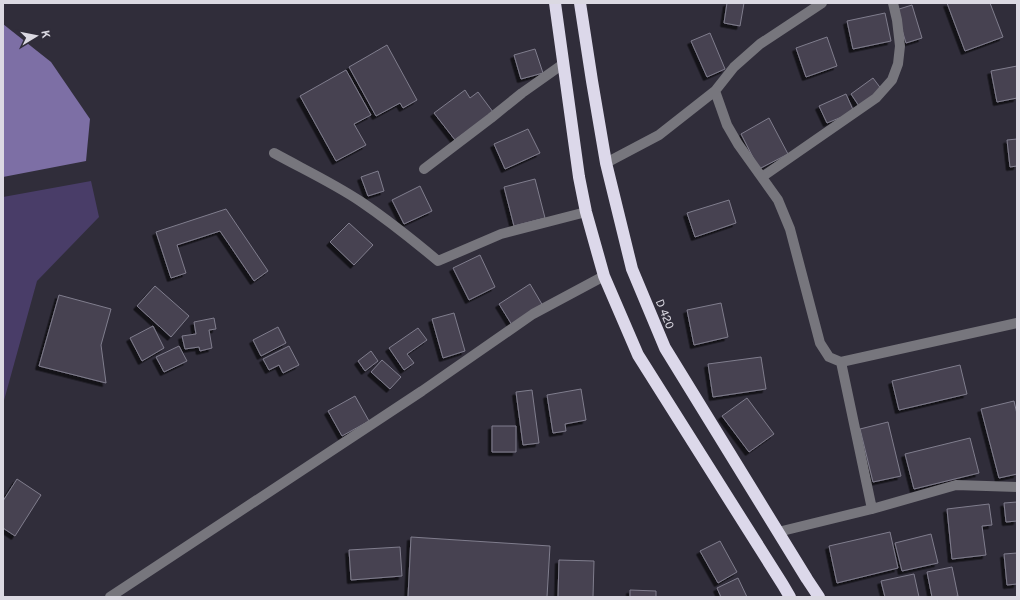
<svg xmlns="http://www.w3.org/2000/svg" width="1020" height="600" font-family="'Public Sans',sans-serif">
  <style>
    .green { fill: #493d68 }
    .water { fill: #7d6fa5 }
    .building { fill: #464351; stroke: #807d8d; filter: url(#shadow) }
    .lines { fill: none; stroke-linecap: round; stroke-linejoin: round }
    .minor { stroke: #77767d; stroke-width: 10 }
    .highway { stroke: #dcd8ea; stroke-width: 12 }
    .labels { text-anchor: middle; stroke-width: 3.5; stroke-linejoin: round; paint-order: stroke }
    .street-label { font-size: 11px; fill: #dbd9e2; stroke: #302d3a }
  </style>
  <defs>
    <filter id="shadow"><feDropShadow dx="-3.5" dy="3.5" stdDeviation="0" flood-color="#0009"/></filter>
  </defs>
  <rect width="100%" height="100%" fill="#302d3a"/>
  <path class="green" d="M91,181L99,217L37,281L3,404V197Z"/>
  <path class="water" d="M3,24L51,62L90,119L86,161L3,177Z"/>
  <path class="building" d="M727,3H744L740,26L724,23Z
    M947,3H990L1003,37L965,51Z
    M912,5L922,38L906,43L896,10Z
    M885,13L891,41L853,49L847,21Z
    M710,33L725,69L707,77L691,41Z
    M827,37L837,66L806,77L796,48Z
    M387,45L417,100L403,108L400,103L376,116L349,67Z
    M535,49L543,73L521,79L514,55Z
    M1017,66V98L997,102L991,71Z
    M346,70L371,115L354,124L366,145L336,161L300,96Z
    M873,78L882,90L859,106L851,94Z
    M465,90L470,98L478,92L493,112L455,140L434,113Z
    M846,94L854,112L827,123L819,106Z
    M769,118L788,154L759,169L741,134Z
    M528,129L540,153L505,169L494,144Z
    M1017,139V166L1010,167L1007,140Z
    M378,171L384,191L368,196L361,177Z
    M535,179L545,218L514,226L504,187Z
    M420,186L432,211L404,224L392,200Z
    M729,200L736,223L695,237L687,213Z
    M226,209L268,271L254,281L220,231L177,245L186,273L171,278L156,232Z
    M349,223L373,245L354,265L330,242Z
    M480,255L495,287L469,300L453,268Z
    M530,284L543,306L512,325L499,304Z
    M155,286L189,316L171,337L137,306Z
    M59,295L111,309L101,345L106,383L39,366Z
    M721,303L728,337L694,345L687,310Z
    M454,313L465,351L443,358L432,319Z
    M214,318L216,329L209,330L212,348L200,351L199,347L185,349L182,336L196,334L194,322Z
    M153,326L164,348L142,361L130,338Z
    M278,327L286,343L261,356L253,340Z
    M418,328L427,340L407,354L414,363L404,370L389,348Z
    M179,346L187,361L164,372L156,357Z
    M289,346L299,365L283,373L279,365L269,370L263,359Z
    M371,351L378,361L365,371L358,361Z
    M761,357L766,389L713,397L708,364Z
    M382,360L401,377L390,389L371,372Z
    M960,365L967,394L899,410L892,381Z
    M581,389L586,420L565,424L566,431L553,433L547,395Z
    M532,390L539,443L523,445L516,392Z
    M355,396L369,421L342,436L328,411Z
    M747,398L774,434L749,452L722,416Z
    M1014,401L1017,414V474L999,478L981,409Z
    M888,422L901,476L873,482L860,429Z
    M492,426H516V452H492Z
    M970,438L979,473L914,489L905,454Z
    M17,479L41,495L15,536L3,528V501Z
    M1017,502V521L1006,522L1004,503Z
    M989,504L992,525L982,526L986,555L952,559L947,509Z
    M890,532L898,568L837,583L829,546Z
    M931,534L938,563L902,571L895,543Z
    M411,537L550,546L547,597H408Z
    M720,541L737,572L718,583L700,551Z
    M400,547L402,576L351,580L349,550Z
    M1017,553V584L1007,585L1004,554Z
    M559,560L594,561L593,597H558Z
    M952,567L958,596L953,597H932L927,572Z
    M914,574L919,597H885L881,581Z
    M738,578L747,597H721L717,588Z
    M630,590L656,591V597H630Z"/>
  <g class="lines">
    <path class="minor" d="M715,91L727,125L738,144L778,200L790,229L820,343L829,357L841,362L872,509
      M274,153C303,169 333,183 360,201C388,220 413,240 438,261L501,234L586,212
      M606,163L659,135L715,91L734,67L760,44L822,3
      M424,169L491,118L522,93L563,64
      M762,177L876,98L892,80L898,64L900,46L897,20L893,3
      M841,362L1017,323
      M778,532L872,509L956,485L1017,487
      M110,597L422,391L533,314L604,276"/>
    <path class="highway" d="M555,3L579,177L586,212L604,276L638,355L783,585L790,597
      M580,3L592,81L606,163L632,269L665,348L807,579L819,597"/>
  </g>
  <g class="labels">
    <g class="street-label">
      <text transform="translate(665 314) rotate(68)" y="4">D 420</text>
    </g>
  </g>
  <rect width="1020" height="600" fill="none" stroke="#dbd9e2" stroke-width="8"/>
  <g transform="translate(36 36) rotate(80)" stroke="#302d3a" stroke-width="3" paint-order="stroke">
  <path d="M0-3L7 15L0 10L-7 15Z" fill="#dbd9e2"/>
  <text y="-6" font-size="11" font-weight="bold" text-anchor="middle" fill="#dbd9e2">K</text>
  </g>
</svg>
